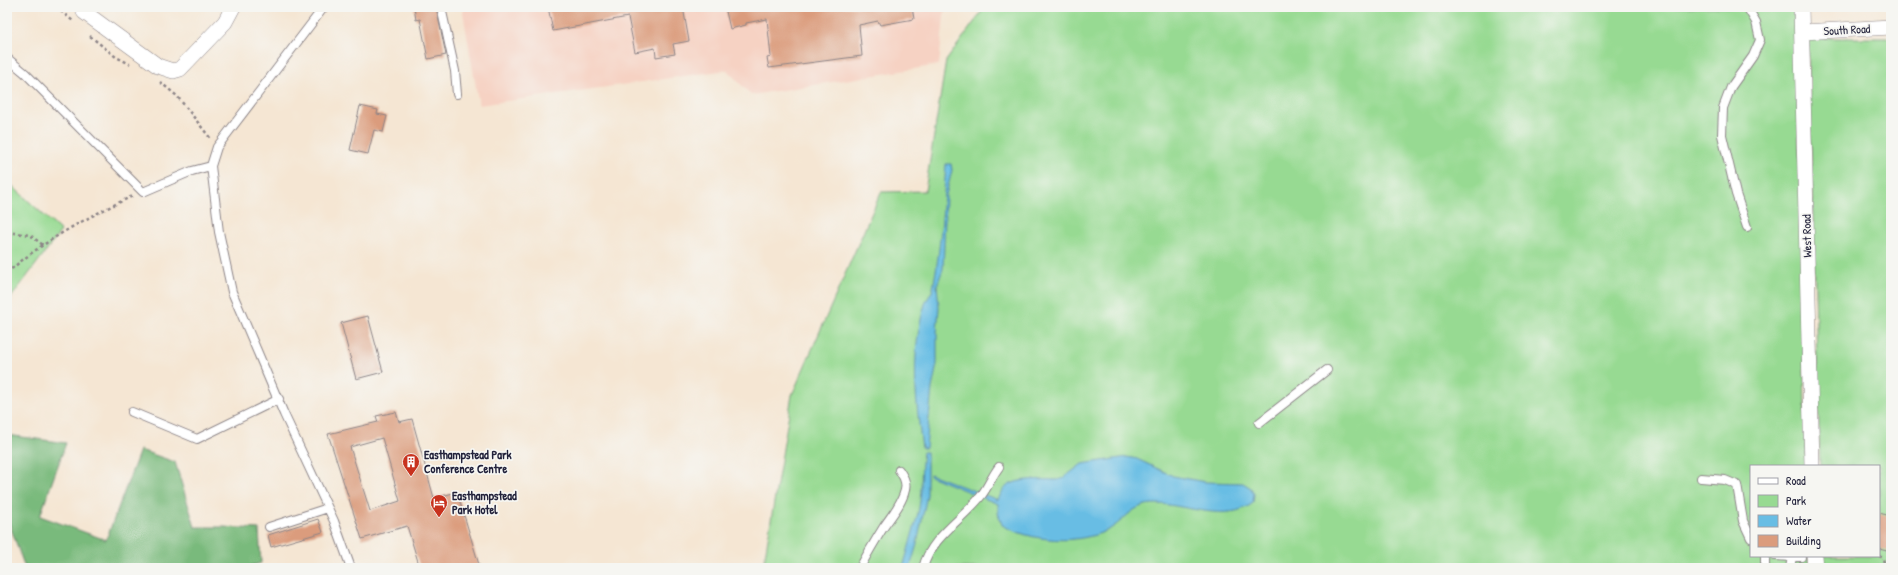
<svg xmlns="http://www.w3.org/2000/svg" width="1898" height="575" font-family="'Patrick Hand',sans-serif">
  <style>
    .built { fill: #f6d2c3 }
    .green { fill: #97da92; stroke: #5c7e66 }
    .forest { fill: #79ba7c; stroke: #4e6e5c }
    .water { fill: #68bde4; stroke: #457090 }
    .building { fill: #db9c7d; fill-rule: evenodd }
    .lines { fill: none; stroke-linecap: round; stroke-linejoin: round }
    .lane-casing { stroke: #8c8487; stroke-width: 10 }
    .street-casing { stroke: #8c8487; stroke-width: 16 }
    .path { stroke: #8c8487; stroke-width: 2.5; stroke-dasharray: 3 3; stroke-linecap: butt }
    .lane { stroke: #fff; stroke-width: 8 }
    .street { stroke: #fff; stroke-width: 15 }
    .labels { text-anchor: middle; stroke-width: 3.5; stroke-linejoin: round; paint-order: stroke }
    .street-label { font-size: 12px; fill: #22223b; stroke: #f6f6f2 }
    .poi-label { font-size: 12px; font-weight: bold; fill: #22223b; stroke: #f6f6f2; text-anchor: start }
  </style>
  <rect width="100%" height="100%" fill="#f6f6f2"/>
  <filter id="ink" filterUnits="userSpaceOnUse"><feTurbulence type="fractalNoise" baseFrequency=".025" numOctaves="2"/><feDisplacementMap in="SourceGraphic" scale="8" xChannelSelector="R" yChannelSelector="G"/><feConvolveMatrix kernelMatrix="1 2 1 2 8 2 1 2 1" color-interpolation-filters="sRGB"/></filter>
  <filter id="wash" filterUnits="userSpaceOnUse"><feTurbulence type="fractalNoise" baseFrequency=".012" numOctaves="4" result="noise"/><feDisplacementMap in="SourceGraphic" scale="16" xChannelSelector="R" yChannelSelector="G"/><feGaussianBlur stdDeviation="0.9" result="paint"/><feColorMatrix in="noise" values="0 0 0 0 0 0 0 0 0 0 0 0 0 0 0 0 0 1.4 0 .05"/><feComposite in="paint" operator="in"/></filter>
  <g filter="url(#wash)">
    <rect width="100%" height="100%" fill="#f5e6d3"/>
    <path class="built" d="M462,7H945L939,65L751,95L727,70L479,105Z"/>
    <path class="green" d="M985,7H1794L1801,198L1806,466H1751V556H1808L1809,568H763L792,395L881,192L925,191L946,61Z
      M1808,38H1891V568H1822L1821,556H1879V466H1820Z
      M7,181L61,231L7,303Z"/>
    <path class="forest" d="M7,435L66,443L40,516L106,540L140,450L175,462L195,527H224L259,529L261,563L245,568H25L7,517Z"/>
    <path class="water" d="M946,164H951L952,170L946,195L943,269L937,285L939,307L937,333V364L932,388L926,448H922C918,417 914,387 916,355C917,338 920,320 925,304C927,298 932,294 933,288C941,247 943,205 946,164Z
      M923,452H927V495L917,544L910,568H903C908,551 912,534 917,517C923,496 920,473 923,452Z
      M1127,457L1137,459L1173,476L1205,482L1243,483L1251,488L1254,494L1253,503C1228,523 1187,505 1158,504C1131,503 1127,520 1108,530C1077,545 1032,542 1002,525L998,513V504L930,476V474L998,500C1000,496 1002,490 1006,487C1018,477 1042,480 1057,480L1062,479L1082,464Z"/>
    <g id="blocks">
      <path class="building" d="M414,7H436L446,55L428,59L420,19L416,20Z
        M548,7H683L689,41L673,44L675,54L656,57L655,48L635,52L628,17L553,31Z
        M725,7H912L914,19L880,25L878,21L859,25L862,56L769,68L767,58L771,57L767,19L746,23V25L730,29Z
        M360,106L378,110L377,114L387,116L383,132L374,130L368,154L350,150Z
        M368,316L383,372L356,379L341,323Z
        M396,412L399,422L412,419L434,498L457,492L480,568H420L407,526L362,539L328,434L378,422L376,416ZM382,438L400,501L370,511L350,447Z
        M1879,513L1891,516V552L1879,549Z
        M318,519L323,532L271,547L268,535Z"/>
    </g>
  </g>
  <g filter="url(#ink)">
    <use href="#blocks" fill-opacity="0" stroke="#8c8487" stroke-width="1"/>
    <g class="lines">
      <defs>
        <path id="lane" d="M324,7L217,147L211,166L219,232L232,292L284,414L334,521L351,568
          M441,7L455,71L457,94
          M1747,7L1756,22L1760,40L1753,56L1731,87L1723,108L1722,135L1736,194L1747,227
          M7,58L25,73L143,192L192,171L211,166
          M132,412L197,439L279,399
          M1259,423L1327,370
          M1701,478L1725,480L1737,485L1743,521L1751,538
          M269,527L328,508
          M1775,556L1792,557
          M860,568C867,554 875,541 883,528C891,516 902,504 905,490C907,482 903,476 899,470
          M923,568C931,537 962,520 981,496C988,487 992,476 999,467
          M1765,568V556
          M1790,568L1792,557H1801"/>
        <path id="street" d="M83,7L84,12L158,66L173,71L180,69L225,22L233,7
          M1801,7L1812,466
          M1803,32L1891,27
          M1814,556L1815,568"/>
      </defs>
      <use href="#lane" class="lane-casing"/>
      <use href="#street" class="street-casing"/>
      <path class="path" d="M56,7L73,21
        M90,36L116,57L130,64
        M160,82L177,96L211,139
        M7,232L30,235L43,245
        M7,273C41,242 91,215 133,196
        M1879,556L1883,558L1885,568"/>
      <use href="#lane" class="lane"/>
      <use href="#street" class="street"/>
    </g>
  </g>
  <defs>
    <symbol id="building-pin" viewBox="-11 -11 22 30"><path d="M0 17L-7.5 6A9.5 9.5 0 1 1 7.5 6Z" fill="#c8321e" stroke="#f6f6f2"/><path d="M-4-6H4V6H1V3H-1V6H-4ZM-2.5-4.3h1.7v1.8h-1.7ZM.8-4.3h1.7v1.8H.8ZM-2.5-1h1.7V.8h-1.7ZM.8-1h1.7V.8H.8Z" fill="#fff"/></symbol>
    <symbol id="hotel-pin" viewBox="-11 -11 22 30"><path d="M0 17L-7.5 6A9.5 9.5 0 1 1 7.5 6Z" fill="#c8321e" stroke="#f6f6f2"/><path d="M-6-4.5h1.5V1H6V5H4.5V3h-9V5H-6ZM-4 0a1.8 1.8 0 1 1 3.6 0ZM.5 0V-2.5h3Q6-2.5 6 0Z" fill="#fff"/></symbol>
  </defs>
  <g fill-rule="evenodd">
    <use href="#building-pin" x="401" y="452" width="20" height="27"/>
    <use href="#hotel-pin" x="429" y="493" width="20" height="27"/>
  </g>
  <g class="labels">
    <g class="street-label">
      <text transform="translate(1847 30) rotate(-3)" y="4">South Road</text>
      <text transform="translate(1807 236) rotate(-91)" y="4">West Road</text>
    </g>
    <g class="poi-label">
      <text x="424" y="459">Easthampstead Park<tspan x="424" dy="14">Conference Centre</tspan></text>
      <text x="452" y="500">Easthampstead<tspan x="452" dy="14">Park Hotel</tspan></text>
    </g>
  </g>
  <rect width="1898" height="575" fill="none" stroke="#f6f6f2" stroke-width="24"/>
  <rect x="1750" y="465" width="130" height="92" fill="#f6f6f2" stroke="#a1a1a9"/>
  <rect x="1758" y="478" width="20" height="6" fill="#ffffff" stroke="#a1a1a9"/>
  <text x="1786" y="485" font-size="12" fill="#22223b">Road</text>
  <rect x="1758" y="495" width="20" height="12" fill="#97da92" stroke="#a1a1a9"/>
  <text x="1786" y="505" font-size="12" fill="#22223b">Park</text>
  <rect x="1758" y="515" width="20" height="12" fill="#68bde4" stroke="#a1a1a9"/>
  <text x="1786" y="525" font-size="12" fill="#22223b">Water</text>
  <rect x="1758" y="535" width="20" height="12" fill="#db9c7d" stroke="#a1a1a9"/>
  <text x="1786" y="545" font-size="12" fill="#22223b">Building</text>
</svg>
